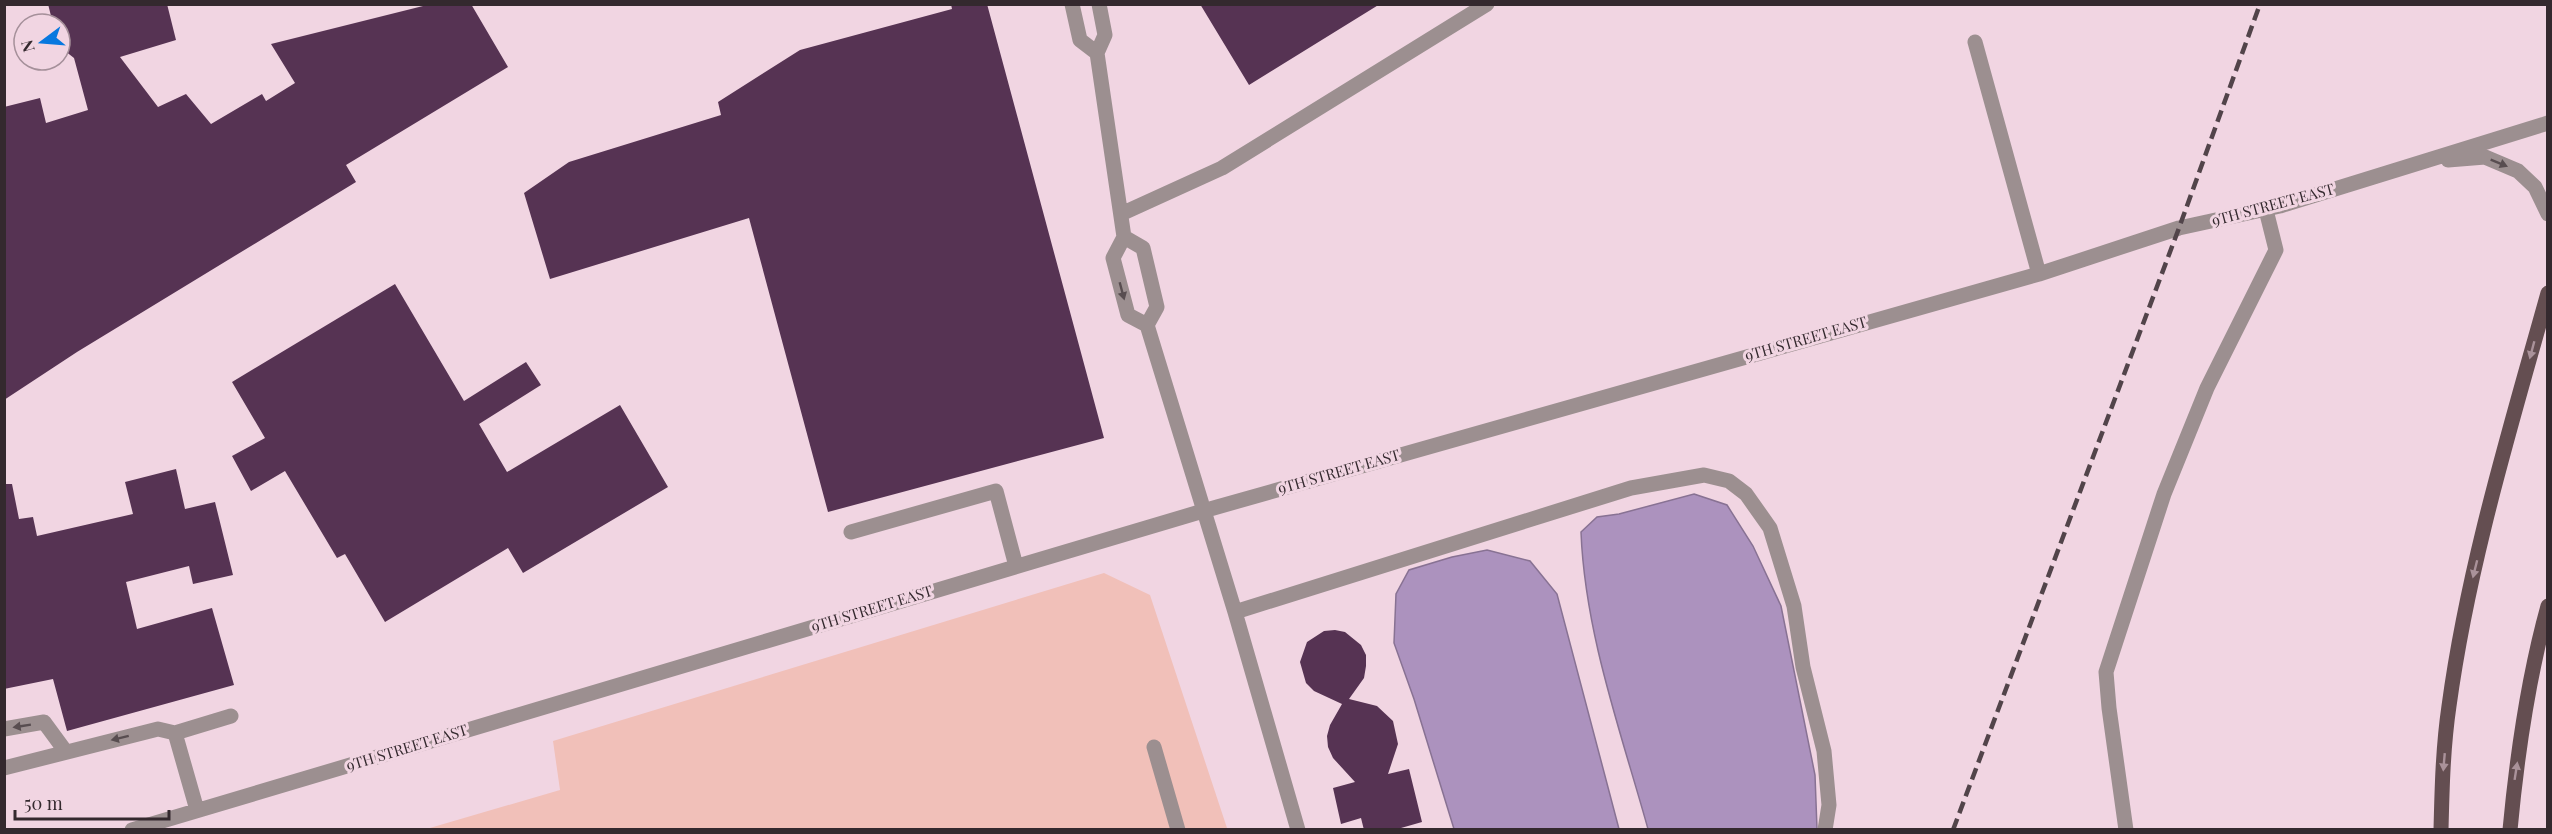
<svg xmlns="http://www.w3.org/2000/svg" width="2552" height="834" font-family="'Playfair Display',serif">
  <style>
    .green { fill: #f1c0b9 }
    .water { fill: #ac92be; stroke: #887293; stroke-width: 1.5 }
    .building { fill: #563353 }
    .lines { fill: none; stroke-linecap: round; stroke-linejoin: round }
    .minor { stroke: #9c8f90; stroke-width: 15 }
    .major { stroke: #644e51; stroke-width: 15 }
    .rail { stroke: #52444a; stroke-width: 4.5; stroke-dasharray: 12 6; stroke-linecap: butt }
    .oneway { fill: #584d50 }
    .oneway2 { fill: #aa929a }
    .labels { text-anchor: middle; stroke-width: 6; stroke-linejoin: round; paint-order: stroke }
    .street-label { font-size: 15px; fill: #34292e; stroke: #f1d5e2 }
  </style>
  <rect width="100%" height="100%" fill="#f1d5e2"/>
  <path class="green" d="M1104,573L1150,595L1227,828L423,830L560,790L553,741Z"/>
  <path class="water" d="M1694,494L1727,505L1753,546L1781,606L1815,775L1817,829H1648C1621,732 1585,634 1581,532L1597,517L1619,514Z
    M1487,550L1530,561L1557,594L1619,829H1454L1414,699L1394,643L1396,594L1409,570L1452,557Z"/>
  <path class="building" d="M48,4H167L176,40L120,57L158,107L186,94L211,124L262,94L266,101L295,83L271,44L431,4H471L508,67L346,165L356,182L77,352L4,400V107L40,98L46,123L88,110L74,58L60,47V24H53Z
    M951,4H987L1104,438L828,512L749,218L550,279L524,193L569,162L721,115L718,102L800,50L952,9Z
    M1200,4H1380L1249,85Z
    M395,284L464,401L526,362L541,385L479,424L507,472L620,405L668,487L523,573L508,548L385,622L345,554L337,558L285,471L251,491L232,456L265,438L232,382Z
    M176,469L185,509L215,502L233,575L193,584L189,566L126,582L137,629L212,608L234,685L67,731L53,679L4,689V484H12L19,519L33,517L37,536L133,514L125,482Z
    M1335,630L1345,632L1361,645L1366,655V666L1364,678L1349,699L1377,706L1393,721L1398,744L1388,774L1409,769L1422,822L1394,830H1364L1361,818L1341,824L1333,788L1355,782L1333,758L1328,747L1327,736L1330,725L1342,704L1314,691L1306,683L1300,662L1307,642L1324,631Z"/>
  <g class="lines">
    <path class="minor" d="M1072,4L1080,40L1097,53L1105,35L1099,4
      M1975,42L2039,274
      M1097,53L1124,237L1113,258L1128,315L1147,325L1157,307L1143,248L1124,237
      M2448,160L2485,157L2518,171L2535,187L2548,214
      M1121,214L1222,168L1487,4
      M1147,325L1235,612L1298,830
      M851,532L996,491L1016,566
      M1235,612L1631,488L1704,475L1729,481L1746,494L1770,528L1794,606L1803,667L1824,751L1829,805L1825,830
      M4,729L44,722L66,752
      M175,733L197,810
      M1154,747L1178,830
      M4,768L158,729L175,733L231,716
      M132,830L1203,511L2039,274L2179,228L2280,206L2548,123
      M2126,830L2109,708L2106,672L2164,494L2207,388L2276,250L2266,210"/>
    <path class="major" d="M2441,830C2442,788 2443,747 2449,706C2468,566 2510,429 2548,293
      M2510,830C2517,755 2528,678 2548,606"/>
    <path class="rail" d="M1953,830L2179,228L2260,4"/>
  </g>
  <defs><path id="oneway-solid" d="M-6-.8H1V-3.2L6.5 0L1 3.2V.8H-6Z" transform="scale(1.5)"/></defs>
  <g class="oneway">
    <use href="#oneway-solid" transform="translate(2499 163) rotate(22)"/>
    <use href="#oneway-solid" transform="translate(1122 291) rotate(75)"/>
    <use href="#oneway-solid" transform="translate(22 726) rotate(171)"/>
    <use href="#oneway-solid" transform="translate(120 738) rotate(166)"/>
  </g>
  <g class="oneway2">
    <use href="#oneway-solid" transform="translate(2532 350) rotate(105)"/>
    <use href="#oneway-solid" transform="translate(2475 569) rotate(104)"/>
    <use href="#oneway-solid" transform="translate(2444 762) rotate(95)"/>
    <use href="#oneway-solid" transform="translate(2516 771) rotate(-81)"/>
  </g>
  <g class="labels">
    <g class="street-label">
      <text transform="translate(2273 205) rotate(-15)" y="5">9TH STREET EAST</text>
      <text transform="translate(1806 339) rotate(-16)" y="5">9TH STREET EAST</text>
      <text transform="translate(1339 472) rotate(-16)" y="5">9TH STREET EAST</text>
      <text transform="translate(872 609) rotate(-17)" y="5">9TH STREET EAST</text>
      <text transform="translate(407 748) rotate(-17)" y="5">9TH STREET EAST</text>
    </g>
  </g>
  <rect width="2552" height="834" fill="none" stroke="#34292e" stroke-width="12"/>
  <g transform="translate(42 42) rotate(254)"><circle r="28" fill="#f1d5e2" stroke="#a5909a" stroke-width="1.5"/>
  <path d="M0-4.5L10 22L0 15L-10 22Z" fill="#0878df"/>
  <text y="-9" font-size="16" font-weight="bold" text-anchor="middle" fill="#34292e">N</text>
  </g>
  <path d="M15 810v9h154v-9" fill="none" stroke="#34292e" stroke-width="3"/>
  <text x="24" y="810" font-size="18" fill="#34292e" stroke="#f1d5e2" stroke-width="4.5" paint-order="stroke">50 m</text>
</svg>
